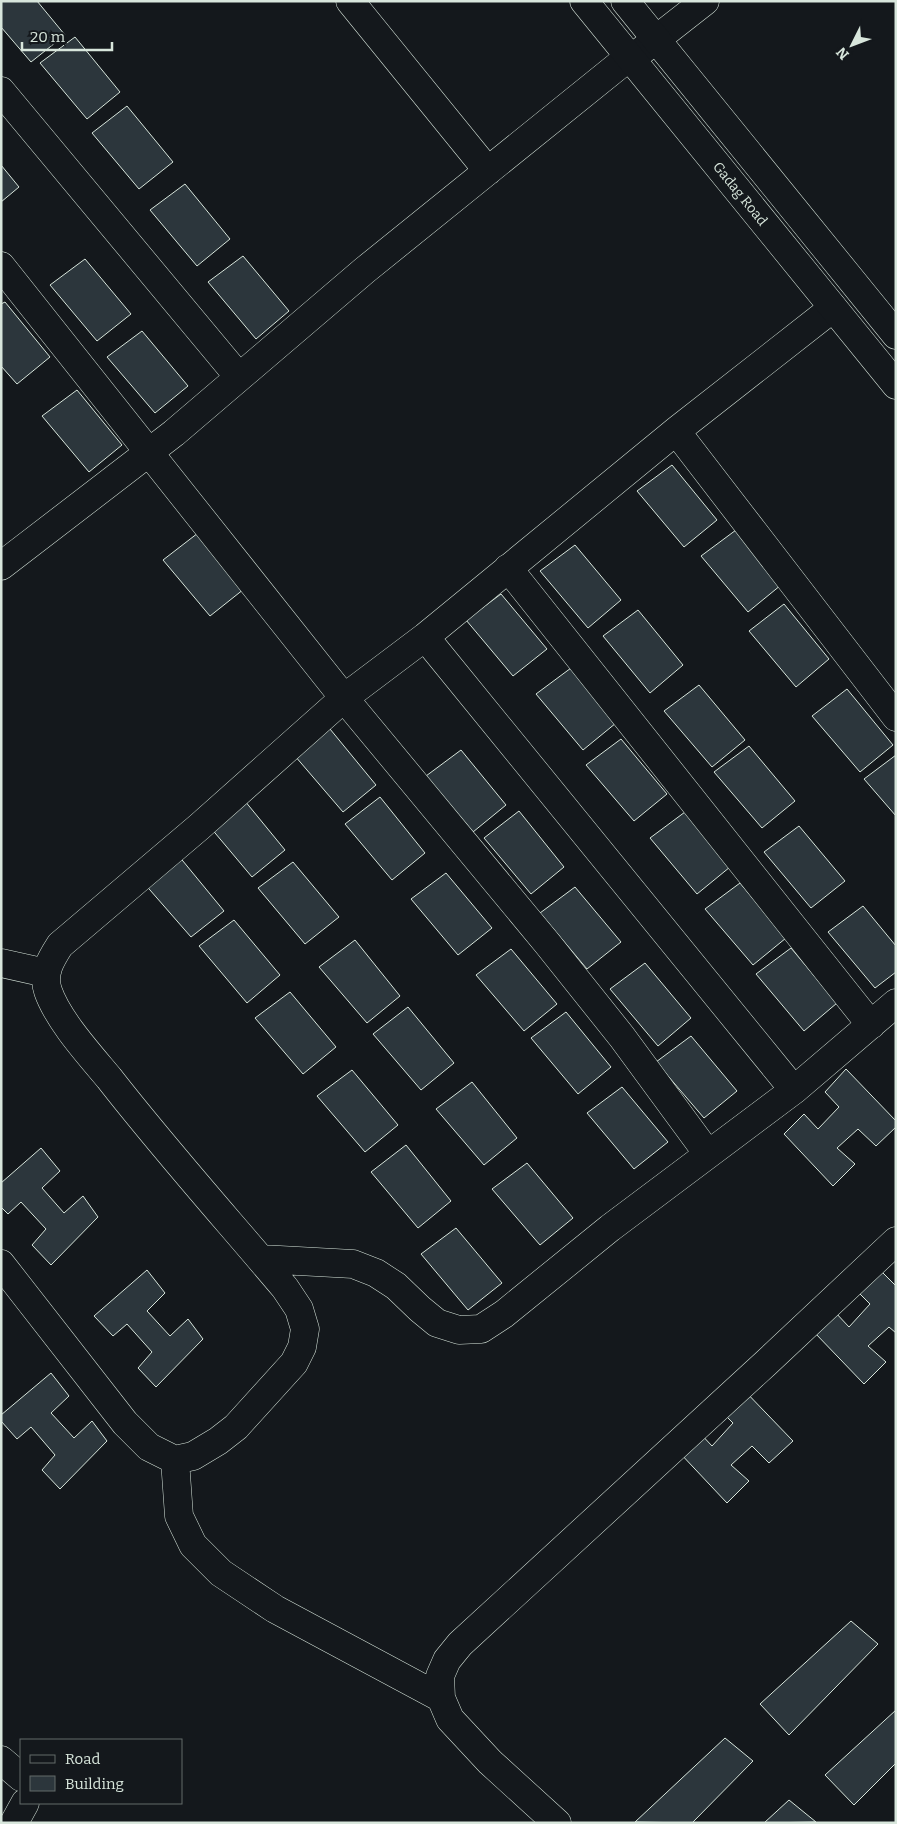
<svg xmlns="http://www.w3.org/2000/svg" width="897" height="1824" font-family="Bitter,serif">
  <style>
    .building { fill: #2c363c; stroke: #d8e6dc }
    .lines { fill: none; stroke-linecap: round; stroke-linejoin: round }
    .street-casing { stroke: #d8e6dc; stroke-width: 29 }
    .highway-casing { stroke: #d8e6dc; stroke-width: 29 }
    .street { stroke: #14181c; stroke-width: 28 }
    .highway { stroke: #14181c; stroke-width: 28 }
    .labels { text-anchor: middle; stroke-width: 4; stroke-linejoin: round; paint-order: stroke }
    .street-label { font-size: 14px; fill: #d8e6dc; stroke: #14181c }
  </style>
  <rect width="100%" height="100%" fill="#14181c"/>
  <path class="building" d="M1,1H37L65,35L31,62L1,27Z
    M75,37L120,92L87,119L40,63Z
    M127,106L173,162L139,189L92,133Z
    M1,165L19,187L1,202Z
    M185,184L230,239L197,266L150,210Z
    M243,256L289,311L256,339L208,282Z
    M85,259L131,314L97,341L50,285Z
    M5,302L50,357L17,384L1,366V304Z
    M142,331L188,386L155,413L107,357Z
    M77,390L122,445L89,472L42,416Z
    M672,465L717,520L684,547L637,491Z
    M736,530L781,585L748,612L701,556Z
    M198,533L244,589L210,616L163,560Z
    M575,545L621,600L588,628L540,571Z
    M501,594L547,649L513,676L466,620Z
    M784,604L829,659L796,687L749,631Z
    M638,610L683,665L650,693L603,636Z
    M571,668L616,723L583,750L536,694Z
    M699,685L745,740L712,767L664,711Z
    M847,689L893,745L860,772L812,716Z
    M330,729L376,785L343,812L295,756Z
    M621,739L667,794L634,821L586,765Z
    M749,746L795,801L762,828L714,772Z
    M461,750L506,805L473,832L426,776Z
    M896,755V816L864,779Z
    M240,795L285,850L252,877L205,821Z
    M380,797L425,853L392,880L345,824Z
    M519,811L564,867L531,894L484,838Z
    M685,812L730,867L697,894L650,838Z
    M799,826L845,881L811,908L764,852Z
    M178,855L224,911L191,937L143,882Z
    M293,862L339,917L305,944L258,888Z
    M446,873L492,928L458,955L411,899Z
    M740,883L786,938L753,965L705,909Z
    M575,887L621,942L587,969L540,913Z
    M863,906L896,946V972L875,988L828,932Z
    M234,920L280,975L247,1003L199,946Z
    M355,940L400,996L367,1023L319,967Z
    M791,948L837,1003L804,1031L756,974Z
    M511,949L557,1004L524,1031L476,975Z
    M645,963L691,1018L658,1046L610,989Z
    M290,992L336,1047L303,1074L255,1018Z
    M408,1007L454,1063L421,1090L373,1034Z
    M566,1012L611,1067L578,1094L531,1038Z
    M691,1036L737,1091L704,1118L656,1062Z
    M846,1069L896,1121V1127L876,1146L858,1129L837,1148L855,1164L833,1186L784,1134L804,1114L818,1129L839,1107L825,1092Z
    M352,1070L398,1125L365,1152L317,1096Z
    M472,1082L517,1138L484,1165L436,1109Z
    M622,1087L668,1142L634,1169L587,1113Z
    M406,1145L451,1201L418,1228L371,1172Z
    M41,1148L60,1171L42,1188L64,1213L83,1196L98,1217L51,1265L32,1245L46,1229L21,1202L8,1214L1,1207V1183Z
    M527,1163L573,1218L540,1245L492,1189Z
    M456,1228L502,1283L468,1310L421,1254Z
    M877,1267L896,1286V1333L889,1327L868,1346L886,1362L864,1384L814,1332L835,1312L849,1327L870,1304L856,1290Z
    M147,1270L165,1293L147,1311L170,1336L188,1319L203,1339L156,1387L138,1368L152,1352L127,1324L113,1336L94,1316Z
    M51,1373L69,1396L51,1413L74,1438L92,1421L107,1441L60,1489L42,1470L55,1455L31,1427L17,1439L1,1421V1415Z
    M740,1386L793,1441L769,1463L752,1446L731,1465L749,1481L727,1503L678,1451L698,1431L712,1446L733,1423L719,1409Z
    M851,1621L878,1644L789,1735L760,1704Z
    M896,1710V1763L854,1805L825,1775Z
    M725,1738L753,1761L692,1823L635,1822Z
    M789,1800L816,1822L764,1823Z"/>
  <g class="lines">
    <defs>
      <path id="street" d="M350,1L488,171
        M1,91L239,377
        M1,266L344,698L547,943L622,1037L708,1154
        M676,431L896,717
        M1,566L174,433L365,270L619,65L631,59L705,1
        M508,568L871,1025
        M425,637L794,1090
        M1,963L46,973
        M261,1259L353,1264L376,1273L396,1286L420,1309L437,1323L459,1330L481,1329L504,1314L610,1228L794,1090L896,1003
        M1,1264L125,1423L149,1447L175,1460L193,1456L218,1441L236,1427L294,1363L302,1347L305,1329L299,1309L285,1288C226,1218 165,1150 109,1078C89,1054 58,1020 48,991C42,973 51,959 60,945L199,827L344,698L425,637L676,431L833,308
        M175,1460L179,1516L193,1545L221,1573L275,1609L441,1698
        M1,1760L21,1777
        M14,1823L25,1803
        M557,1823L490,1762L450,1719L441,1698L440,1676L447,1660L460,1644L766,1363L896,1241"/>
      <g id="highway">
        <path id="s1" d="M584,1L896,385"/>
        <path d="M625,1L896,335"/>
      </g>
    </defs>
    <use href="#street" class="street-casing"/>
    <use href="#highway" class="highway-casing"/>
    <use href="#street" class="street"/>
    <use href="#highway" class="highway"/>
  </g>
  <g class="labels">
    <g class="street-label">
      <text dy="5" stroke="none"><textPath href="#s1" startOffset="248">Gadag Road</textPath></text>
    </g>
  </g>
  <rect width="897" height="1824" fill="none" stroke="#d8e6dc" stroke-width="5"/>
  <rect x="20" y="1739" width="162" height="65" fill="#14181c" stroke="#626a69"/>
  <rect x="30" y="1755" width="25" height="8" fill="#14181c" stroke="#626a69"/>
  <text x="65" y="1764" font-size="15" fill="#d8e6dc">Road</text>
  <rect x="30" y="1776" width="25" height="15" fill="#2c363c" stroke="#626a69"/>
  <text x="65" y="1789" font-size="15" fill="#d8e6dc">Building</text>
  <g transform="translate(852 45) rotate(228)" stroke="#14181c" stroke-width="4" paint-order="stroke">
  <path d="M0-4L9 19L0 12L-9 19Z" fill="#d8e6dc"/>
  <text y="-8" font-size="14" font-weight="bold" text-anchor="middle" fill="#d8e6dc">N</text>
  </g>
  <path d="M22 42v8h90v-8" fill="none" stroke="#d8e6dc" stroke-width="2.5"/>
  <text x="30" y="42" font-size="15" fill="#d8e6dc" stroke="#14181c" stroke-width="4" paint-order="stroke">20 m</text>
</svg>
